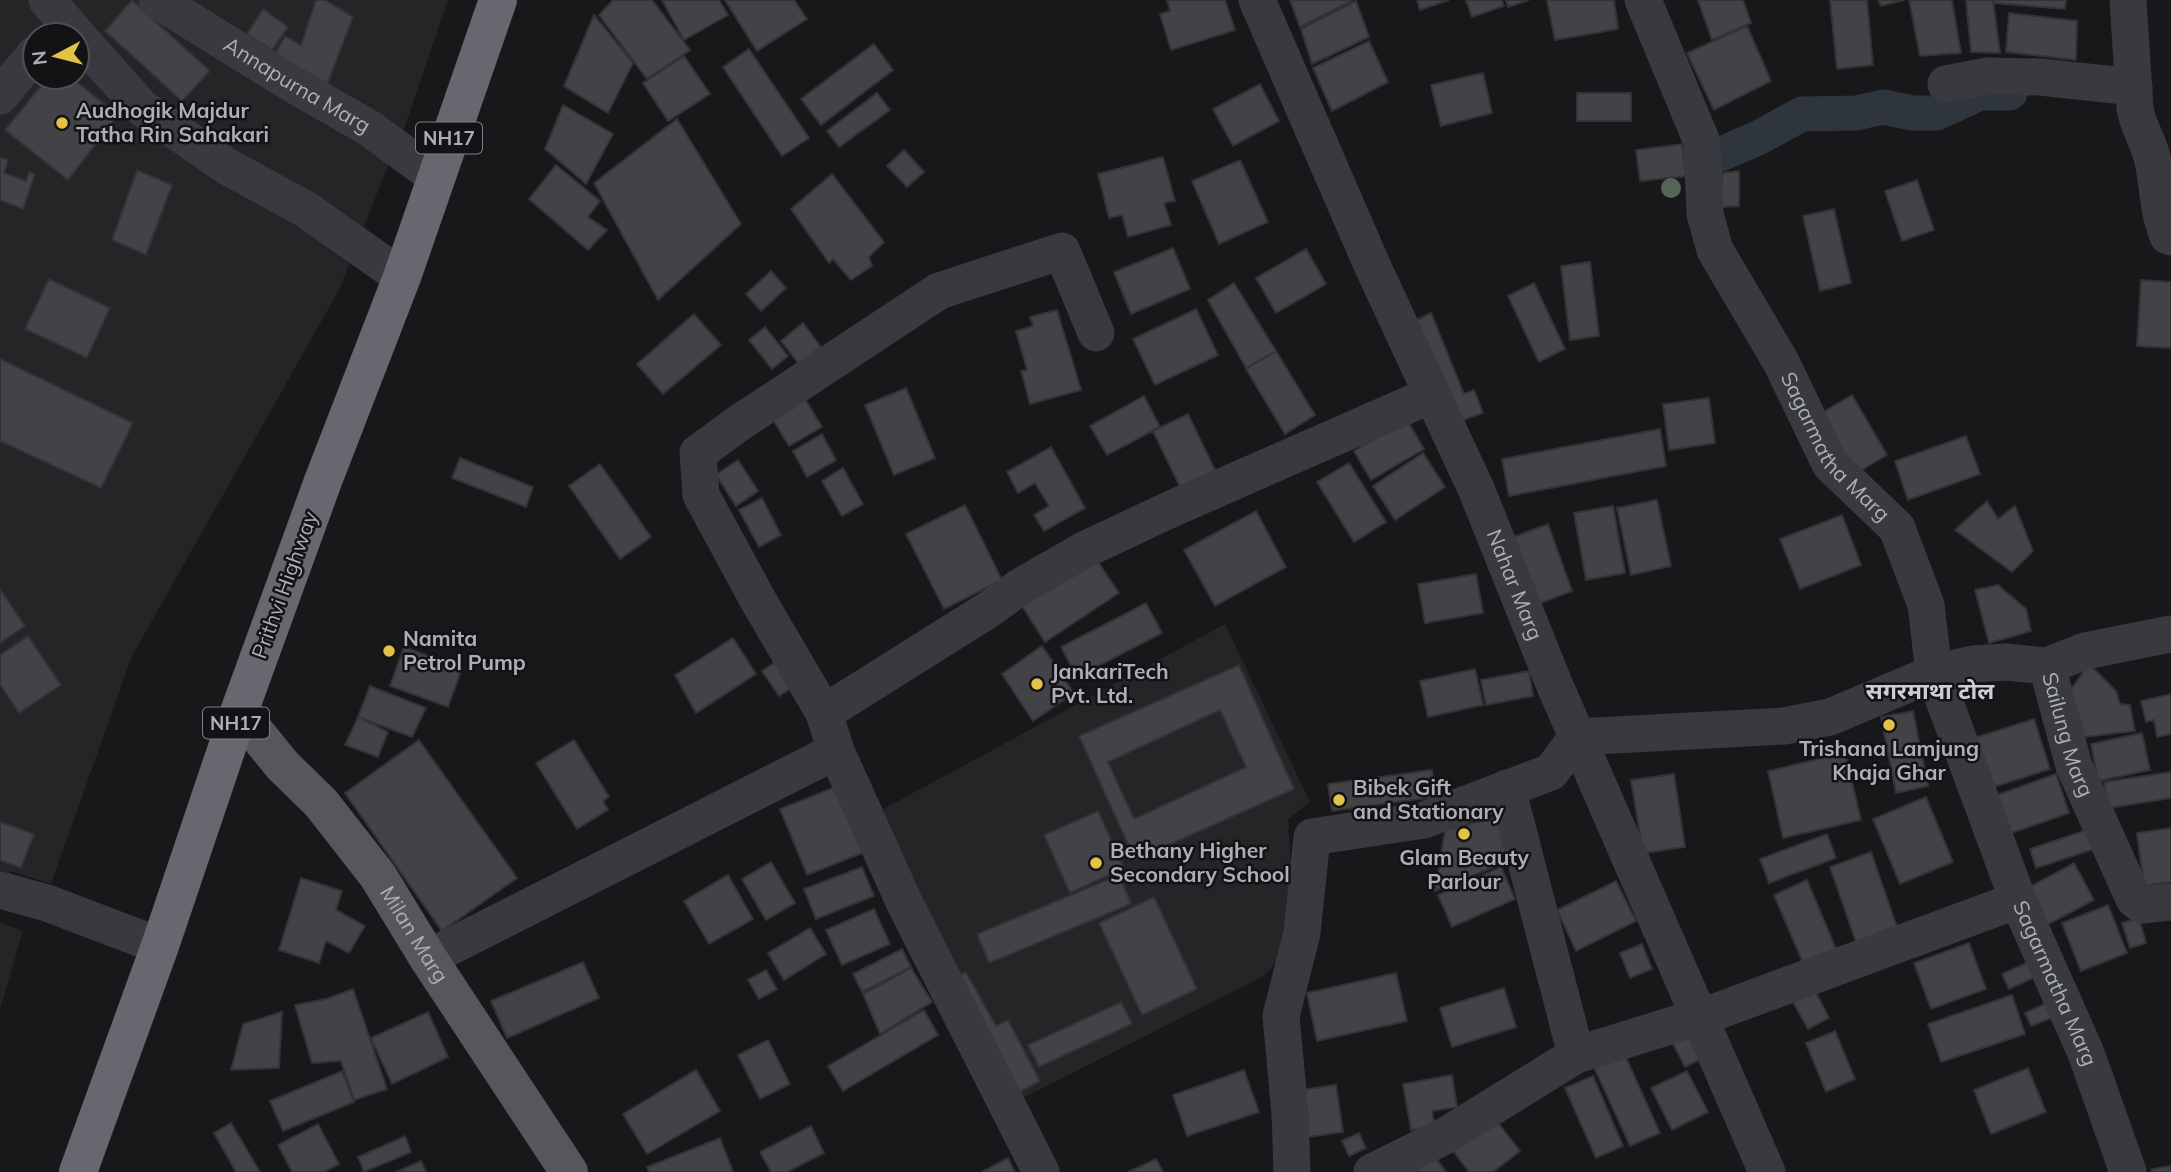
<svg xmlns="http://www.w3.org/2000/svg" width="2171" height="1172" font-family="Mulish,'Noto Sans Devanagari',sans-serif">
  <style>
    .built { fill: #252427; fill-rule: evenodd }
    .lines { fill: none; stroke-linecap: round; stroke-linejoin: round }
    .canal { stroke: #2f353d; stroke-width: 35 }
    .building { fill: #434347; stroke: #333236; stroke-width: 2; fill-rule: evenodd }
    .minor { stroke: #393a3f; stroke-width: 37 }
    .major { stroke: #56565d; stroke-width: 38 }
    .highway { stroke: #66676f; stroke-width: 38 }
    .tree { fill: #536458 }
    .poi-dot { fill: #e2c348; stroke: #131315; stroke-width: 2.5 }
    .labels { text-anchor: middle; stroke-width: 5; stroke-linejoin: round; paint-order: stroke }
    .shield { fill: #131315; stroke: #7e8087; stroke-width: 2 }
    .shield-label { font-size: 19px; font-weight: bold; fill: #acaeb8 }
    .street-label { font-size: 21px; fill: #acaeb8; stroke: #131315 }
    .poi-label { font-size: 21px; font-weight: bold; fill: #acaeb8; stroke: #131315; text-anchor: start }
    .neighbourhood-label { font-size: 23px; font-weight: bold; fill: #cccdd5; stroke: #131315 }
  </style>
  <rect width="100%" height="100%" fill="#18181a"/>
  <path class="built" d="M0,0H143L389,163L339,290L132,656L51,884L11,871L0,889ZM35,35H77V77H35Z
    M185,0H448L403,132Z
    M1225,624L1310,802L1288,819L1293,906L1288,949L1264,976L1015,1102L878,812Z
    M0,923L23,931L0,1009Z"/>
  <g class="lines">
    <path class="canal" d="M1721,154L1758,138L1802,114L1856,113L1883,107L1913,113H1937L1980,93H2010"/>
  </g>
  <path class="building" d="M132,0L210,71L182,101L105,31Z
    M316,0H325L353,17L325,90L272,59L285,36L301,45Z
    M613,0H652L690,50L647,79L599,15Z
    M662,0H719L728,15L684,40Z
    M725,0H794L807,19L757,51Z
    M1167,0H1225L1235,30L1171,50L1160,14L1170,11Z
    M1290,0H1353L1300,27Z
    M1417,0H1449L1420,10Z
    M1466,0H1502L1504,6L1472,17Z
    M1506,0H1529L1508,7Z
    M1547,0H1614L1618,29L1555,40Z
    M1698,0H1743L1751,23L1712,40Z
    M1830,0H1867L1873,65L1837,69Z
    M1878,0H1904L1881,6Z
    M1909,0H1952L1961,53L1920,56Z
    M1966,0H1993L2000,53L1971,52Z
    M1994,0H2066L2065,9L1994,3Z
    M1356,1L1369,37L1312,64L1301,29Z
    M263,9L288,27L272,50L247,34Z
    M2009,13L2077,21L2076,60L2006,52Z
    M594,15L633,63L608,113L564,86Z
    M1747,26L1771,81L1714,110L1687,53Z
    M1369,41L1388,82L1332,111L1313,68Z
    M874,44L893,70L821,125L801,99Z
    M749,49L809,138L782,156L723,67Z
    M684,56L710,94L668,121L643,83Z
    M1483,73L1492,113L1441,126L1431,85Z
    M48,77H71L118,115L68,180L5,130Z
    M1260,84L1279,121L1233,146L1213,109Z
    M877,93L890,110L839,147L827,131Z
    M1577,93H1631V121H1577Z
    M563,105L613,134L586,184L545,149Z
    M677,119L741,224L658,300L594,183Z
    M1682,144L1686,176L1640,181L1636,150Z
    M904,150L924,172L907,187L887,166Z
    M0,157L8,160L4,173L26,181L29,172L35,174L23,209L0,200Z
    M1163,157L1175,201L1164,203L1171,225L1128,237L1122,215L1109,218L1098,174Z
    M1240,160L1268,222L1219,244L1192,181Z
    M556,165L600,201L588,217L607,230L588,250L529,199Z
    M137,170L172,185L146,255L112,240Z
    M1739,171V206L1721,207L1722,173Z
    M832,174L884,242L869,257L872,266L851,280L833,259L829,263L791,209Z
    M1917,180L1934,230L1902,241L1885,191Z
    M1834,209L1851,283L1820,291L1803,216Z
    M1173,248L1190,289L1131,314L1114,272Z
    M1306,249L1326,284L1276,313L1256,278Z
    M1590,262L1599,336L1570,340L1561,266Z
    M771,271L786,288L761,311L746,294Z
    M49,279L110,308L87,358L25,329Z
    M2141,280L2171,282V348L2137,346Z
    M1234,283L1276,351L1246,368L1208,300Z
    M1534,283L1565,349L1539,362L1508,296Z
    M1196,309L1218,355L1155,385L1133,339Z
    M1057,310L1081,390L1030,404L1021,371L1027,370L1016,331L1033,326L1030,317Z
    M1431,313L1464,394L1474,390L1483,413L1455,423L1412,322Z
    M694,314L721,345L663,394L637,364Z
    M803,323L821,347L799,364L781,341Z
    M765,327L788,356L772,369L749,340Z
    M1276,351L1315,415L1285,434L1246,369Z
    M0,359L133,423L101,488L0,441Z
    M906,388L935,458L894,475L865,405Z
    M802,394L822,427L789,446L769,413Z
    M1852,395L1887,455L1855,474L1820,414Z
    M1144,396L1160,427L1107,455L1090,426Z
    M1709,398L1715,443L1669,450L1663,404Z
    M1188,414L1216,472L1181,489L1153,431Z
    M1407,420L1424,449L1371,480L1354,451Z
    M1660,429L1666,466L1509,496L1502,459Z
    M822,434L836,460L807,477L793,451Z
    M1966,436L1980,474L1908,500L1895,461Z
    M1051,447L1085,508L1044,531L1034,515L1049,506L1035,483L1018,493L1007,472Z
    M1423,453L1445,487L1395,520L1373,486Z
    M460,458L533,487L526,507L452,478Z
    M738,460L758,491L736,506L716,475Z
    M1349,463L1386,522L1354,542L1317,482Z
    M600,464L651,537L620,559L569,486Z
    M843,468L863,504L842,516L822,481Z
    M762,498L781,535L759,547L739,510Z
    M1657,500L1671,566L1631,575L1617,508Z
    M1987,501L1998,519L2015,506L2033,551L2012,572L1955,530Z
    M965,505L1002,580L944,609L906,534Z
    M1613,506L1625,573L1586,580L1574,513Z
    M1256,511L1286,567L1215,606L1184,550Z
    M1842,515L1861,565L1800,589L1780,539Z
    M1548,524L1572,591L1536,605L1511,538Z
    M1092,553L1119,593L1045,642L1019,601Z
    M1476,574L1483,613L1425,623L1418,584Z
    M1998,585L2026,609L2031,631L1989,643L1975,590Z
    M0,589L25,626L0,643Z
    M1146,603L1162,633L1077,677L1061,647Z
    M28,636L61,685L19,713L0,684V655Z
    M733,638L756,674L696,713L675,675Z
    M1042,646L1074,693L1033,721L1002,674Z
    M404,647L462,668L448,707L390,686Z
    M783,657L800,682L779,696L762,671Z
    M2089,664L2116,691L2120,704L2130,705L2135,731L2077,738L2067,695Z
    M1239,665L1294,789L1135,860L1079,736ZM1220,710L1246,767L1134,819L1108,762Z
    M1475,669L1483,705L1428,717L1420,681Z
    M1529,671L1533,696L1486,705L1481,680Z
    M370,686L426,708L412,737L358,717Z
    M2171,694V734L2157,737L2154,720L2146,722L2141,701Z
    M1913,711L1928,786L1896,793L1881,717Z
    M358,717L388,732L378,757L345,745Z
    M2034,719L2050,769L1981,791L1965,741Z
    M2142,733L2150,770L2098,781L2091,744Z
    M419,740L517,878L442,931L345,793Z
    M574,740L609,797L603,801L608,810L577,829L536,763Z
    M1845,753L1861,820L1783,838L1768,771Z
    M1432,770L1435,797L1332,811L1328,784Z
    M2171,772V798L2109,808L2104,782Z
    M1674,774L1685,847L1643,853L1631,780Z
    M2056,774L2069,813L1997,838L1983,800Z
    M838,786L865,852L807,875L780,809Z
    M1926,797L1953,862L1900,884L1873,819Z
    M1098,811L1124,868L1070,893L1044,835Z
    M1502,816L1508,861L1435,891L1445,830Z
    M0,822L34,834L21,868L0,860Z
    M2171,828V882L2144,886L2137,833Z
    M2087,830L2094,849L2036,868L2030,849Z
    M1827,834L1836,858L1769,883L1760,859Z
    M1871,852L1897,927L1856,942L1830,867Z
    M771,862L795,903L766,920L742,879Z
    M2074,863L2094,900L2043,927L2024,890Z
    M862,867L874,896L816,919L804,889Z
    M1501,867L1515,899L1452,927L1438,895Z
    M728,875L753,919L709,944L684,901Z
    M1119,875L1131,904L989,963L977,934Z
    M301,878L342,891L336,910L365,926L349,953L326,941L319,963L279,950Z
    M1807,880L1836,949L1803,963L1774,895Z
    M1616,881L1636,921L1576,951L1557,910Z
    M1154,897L1197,989L1142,1015L1099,923Z
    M2108,905L2127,953L2081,971L2062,923Z
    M874,909L890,944L842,965L826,930Z
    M2139,918L2146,943L2130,948L2122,923Z
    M810,928L826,954L784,980L768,953Z
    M1969,943L1986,989L1931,1009L1914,963Z
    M1642,944L1652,969L1630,978L1620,953Z
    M902,949L911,967L862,992L853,974Z
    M2033,960L2040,975L2009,989L2002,974Z
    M583,962L599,998L507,1038L491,1001Z
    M911,968L932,1002L880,1034L863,994Z
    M766,970L777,989L759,999L748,980Z
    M966,972L996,1026L1008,1020L1040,1081L1018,1093L949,981Z
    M1396,973L1407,1021L1317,1041L1307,993Z
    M1504,988L1516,1027L1452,1047L1440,1008Z
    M353,989L387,1089L354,1100L341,1061L312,1063L295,1005L326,999Z
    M1815,991L1829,1018L1808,1029L1793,1002Z
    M2012,995L2025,1034L1941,1062L1928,1024Z
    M1121,1002L1132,1024L1039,1067L1028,1045Z
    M2049,1002L2056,1016L2031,1026L2025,1013Z
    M924,1010L938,1035L843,1091L828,1066Z
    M282,1012L279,1068L231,1070L243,1024Z
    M428,1012L448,1057L392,1084L371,1038Z
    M1696,1025L1711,1054L1685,1067L1670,1038Z
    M1835,1031L1855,1079L1826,1092L1806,1043Z
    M768,1040L790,1084L760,1099L738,1055Z
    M1624,1053L1660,1133L1630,1146L1594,1067Z
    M2028,1068L2046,1112L1991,1134L1974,1090Z
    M696,1070L720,1111L647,1154L623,1114Z
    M1244,1070L1259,1112L1187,1136L1173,1095Z
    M342,1071L354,1102L283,1131L270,1101Z
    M1687,1071L1708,1112L1672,1130L1651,1088Z
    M1452,1075L1457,1107L1432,1111L1435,1126L1411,1130L1403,1084Z
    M1593,1076L1623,1146L1596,1158L1565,1088Z
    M1336,1085L1343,1132L1301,1138L1294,1091Z
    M1492,1115L1520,1151L1493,1172H1469L1451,1148Z
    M231,1123L260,1172H236L214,1133Z
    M318,1124L339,1164L324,1172H292L278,1145Z
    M811,1126L824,1153L787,1172H771L760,1152Z
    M1359,1133L1366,1148L1349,1156L1342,1141Z
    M405,1136L411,1152L364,1172L358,1157Z
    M720,1138L733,1172H649L647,1167Z
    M1433,1154L1446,1172H1409Z
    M1008,1158L1015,1172H982Z
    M1156,1159L1163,1172H1128Z
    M421,1161L426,1172H396Z
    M2171,1166V1172H2152V1169Z"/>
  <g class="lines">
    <g class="minor">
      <path d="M47,0L77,35"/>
      <path id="s1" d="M157,0L294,85L369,128L436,177"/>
      <path id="s2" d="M1257,0L1372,265L1477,491L1555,686L1767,1172"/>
      <path id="s3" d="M1643,0L1702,142L1705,214L1715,250L1781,362L1830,464L1897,528L1926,605L1934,673L2018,900L2086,1053L2128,1172"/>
      <path d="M2128,0L2135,109C2138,127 2149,142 2153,161C2158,186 2158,213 2168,236L2171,237"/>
      <path d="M77,35L142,108L228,167L305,209L402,277"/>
      <path d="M1946,84L1988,76L2040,77L2134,87"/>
      <path d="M0,96L35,54"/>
      <path d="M2047,666L2085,651L2171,634"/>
      <path d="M824,713L991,608L1018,588L1084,550L1169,510L1431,395"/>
      <path id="s4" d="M1577,737L1784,726L1830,717L1934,673L1973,664L2005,662L2047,666L2074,766L2134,899L2142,905L2171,902"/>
      <path d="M1507,788L1576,1055L1718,1011L2018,900"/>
      <path d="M0,890L47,903L160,946"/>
      <path d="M428,958L836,751"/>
      <path d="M1041,1172L905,904L836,751L824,713L758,600L701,495L698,453L739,423L939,291L1062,251L1096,333"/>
      <path d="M1292,1172L1290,1113L1281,1016L1302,933L1312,837L1424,820L1551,772L1577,737"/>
      <path d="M1372,1172L1445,1136L1576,1055"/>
    </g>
    <path class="major" id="s5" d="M239,712L283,766L321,803L378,876L428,958L569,1172"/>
    <path class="highway" d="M78,1172L160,946L239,712L323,481L402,277L498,0"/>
  </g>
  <circle class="tree" cx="1671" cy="188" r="10"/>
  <g class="poi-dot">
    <circle cx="62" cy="123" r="7"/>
    <circle cx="389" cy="651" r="7"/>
    <circle cx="1037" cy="684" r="7"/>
    <circle cx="1889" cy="725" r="7"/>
    <circle cx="1339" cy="800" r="7"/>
    <circle cx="1464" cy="834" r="7"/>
    <circle cx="1096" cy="863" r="7"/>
  </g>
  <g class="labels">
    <g class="shield">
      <rect x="416" y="122.5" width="66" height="31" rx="5"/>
      <rect x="203" y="707.5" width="66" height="31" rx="5"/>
    </g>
    <g class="shield-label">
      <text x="449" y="145">NH17</text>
      <text x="236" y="730">NH17</text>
    </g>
    <g class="street-label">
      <text dy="7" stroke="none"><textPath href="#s1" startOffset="164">Annapurna Marg</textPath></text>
      <text dy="7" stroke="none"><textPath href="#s3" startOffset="495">Sagarmatha Marg</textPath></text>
      <text transform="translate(285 585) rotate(-70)" y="7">Prithvi Highway</text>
      <text dy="7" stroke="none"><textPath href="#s2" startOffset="639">Nahar Marg</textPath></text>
      <text dy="7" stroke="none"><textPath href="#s4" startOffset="553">Sailung Marg</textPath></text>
      <text dy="7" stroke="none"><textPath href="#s5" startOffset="284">Milan Marg</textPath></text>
      <text dy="7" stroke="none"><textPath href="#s3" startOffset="1083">Sagarmatha Marg</textPath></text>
    </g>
    <g class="poi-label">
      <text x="76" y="118">Audhogik Majdur<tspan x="76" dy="24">Tatha Rin Sahakari</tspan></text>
      <text x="403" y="646">Namita<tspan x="403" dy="24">Petrol Pump</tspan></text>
      <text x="1051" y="679">JankariTech<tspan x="1051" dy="24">Pvt. Ltd.</tspan></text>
      <text x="1889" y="756" text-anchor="middle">Trishana Lamjung<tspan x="1889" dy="24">Khaja Ghar</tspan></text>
      <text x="1353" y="795">Bibek Gift<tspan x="1353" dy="24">and Stationary</tspan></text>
      <text x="1110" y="858">Bethany Higher<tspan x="1110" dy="24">Secondary School</tspan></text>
      <text x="1464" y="865" text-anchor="middle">Glam Beauty<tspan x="1464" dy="24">Parlour</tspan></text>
    </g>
    <g class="neighbourhood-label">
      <text x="1930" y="699">सगरमाथा टोल</text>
    </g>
  </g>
  <g transform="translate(56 56) rotate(263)"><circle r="33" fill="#131315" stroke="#505156" stroke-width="2"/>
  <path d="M0-5L12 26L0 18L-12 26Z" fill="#e2c348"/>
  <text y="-10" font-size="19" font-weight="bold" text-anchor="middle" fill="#acaeb8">N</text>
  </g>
</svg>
